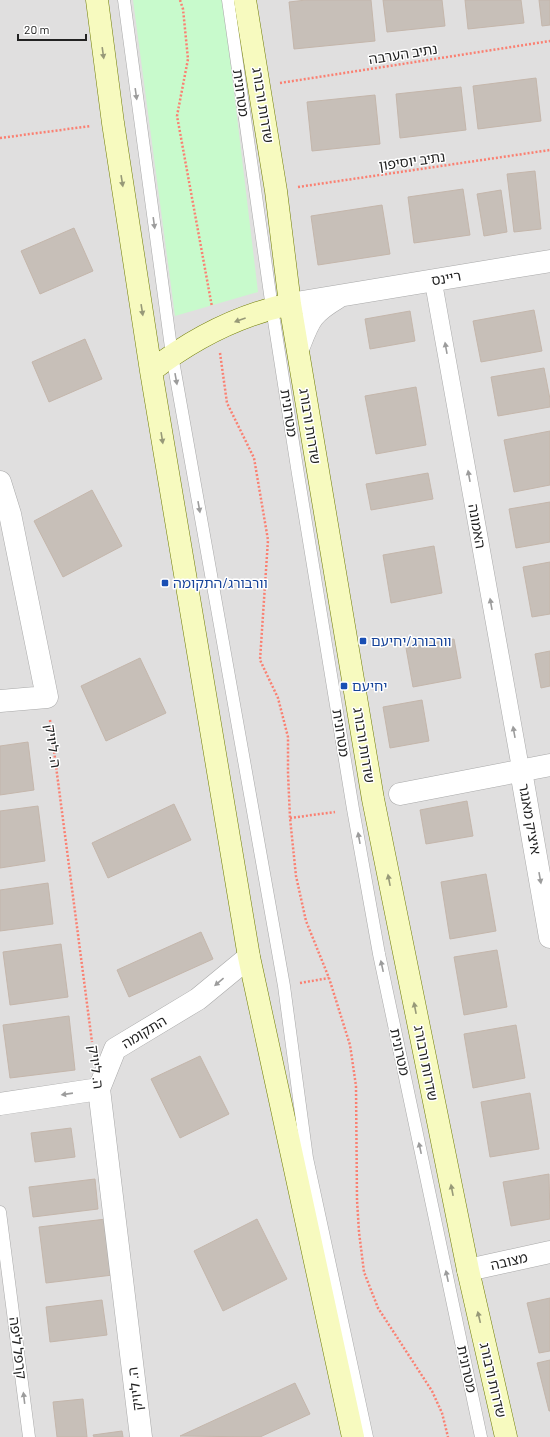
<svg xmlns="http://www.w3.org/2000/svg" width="550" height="1437" font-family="Barlow,'Noto Sans Hebrew',sans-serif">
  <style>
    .residential { fill: #e0dfdf }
    .park { fill: #c8facc }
    .building { fill: #c7bfb8; stroke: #c4b6ab }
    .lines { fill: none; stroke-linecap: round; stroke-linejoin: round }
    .service-casing { stroke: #a9a9a9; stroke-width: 13 }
    .pedestrian-casing { stroke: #a9a9a9; stroke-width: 18 }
    .minor-casing { stroke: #a9a9a9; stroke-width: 23 }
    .secondary-casing { stroke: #707d05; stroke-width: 23 }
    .path { stroke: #fa8072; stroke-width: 2.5; stroke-dasharray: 2 2; stroke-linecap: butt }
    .service { stroke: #fff; stroke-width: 12 }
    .pedestrian { stroke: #fff; stroke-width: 17 }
    .minor { stroke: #fff; stroke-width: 22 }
    .secondary { stroke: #f7fabf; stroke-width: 22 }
    .oneway { fill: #979978 }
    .oneway2 { fill: #9c9c9c }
    .transit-dot { fill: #1a4fb4; stroke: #fff; stroke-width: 1.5 }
    .labels { text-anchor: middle; stroke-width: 3; stroke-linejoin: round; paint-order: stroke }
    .street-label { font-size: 14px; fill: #222; stroke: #fff }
    .transit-label { font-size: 14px; fill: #164399; stroke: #fff; text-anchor: start }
  </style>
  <rect width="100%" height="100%" fill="#f2efe9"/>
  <path class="residential" d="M0,0H550V1437H0Z"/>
  <path class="park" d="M133,0H223L258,292L175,316Z"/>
  <path class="building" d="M306,0H371L375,41L294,49L289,2Z
    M383,0H442L445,26L387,32Z
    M465,0H521L524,23L468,29Z
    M539,0H550V25L542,26Z
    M536,78L541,121L478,129L473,86Z
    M461,87L466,130L400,138L396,94Z
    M375,95L380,144L312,151L307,102Z
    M535,171L541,229L514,232L507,174Z
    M463,189L470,235L414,243L408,197Z
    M501,190L507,232L484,236L477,194Z
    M382,205L390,254L318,265L311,216Z
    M74,228L93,271L40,294L21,251Z
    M534,310L542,351L481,362L473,321Z
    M410,311L415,341L370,349L365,319Z
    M85,339L102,379L49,402L32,362Z
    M544,368L550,399V407L498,416L491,377Z
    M416,387L426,445L376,454L365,396Z
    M550,431V485L514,492L504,440Z
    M428,473L433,499L371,510L366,484Z
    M92,490L122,546L63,577L34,521Z
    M550,502V542L516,548L509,509Z
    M434,546L442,593L391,603L383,555Z
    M550,562V614L532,617L523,567Z
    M454,639L461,678L413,687L406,648Z
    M550,651V686L541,688L535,654Z
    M140,658L166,713L106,741L81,686Z
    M422,700L429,741L390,748L383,707Z
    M28,742L34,790L0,795V746Z
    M467,801L473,836L426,844L420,810Z
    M174,804L191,840L108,878L92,843Z
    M38,806L45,861L0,868V811Z
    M486,874L496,931L450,939L441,882Z
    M48,883L53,924L0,931V890Z
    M201,932L213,959L129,997L117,970Z
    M61,944L68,997L10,1005L3,952Z
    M497,950L507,1007L464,1015L454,957Z
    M69,1016L75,1070L10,1078L3,1025Z
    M516,1025L525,1078L473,1088L464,1034Z
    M200,1056L229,1114L180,1138L151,1079Z
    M530,1093L539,1149L490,1157L481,1102Z
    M71,1128L75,1157L35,1162L31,1133Z
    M549,1174L550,1219L511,1226L503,1182Z
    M95,1179L98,1209L33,1217L29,1187Z
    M106,1219L113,1275L46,1283L39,1227Z
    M257,1219L287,1279L223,1311L194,1251Z
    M550,1298V1351L539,1353L527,1303Z
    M102,1300L107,1335L50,1342L46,1307Z
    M550,1360V1411H549L537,1363Z
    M295,1383L310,1414L260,1437L180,1436Z
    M83,1399L87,1437H57L53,1402Z
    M122,1431L123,1437H94L93,1435Z"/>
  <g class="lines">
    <defs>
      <path id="service" d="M124,0L172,355L284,986L307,1158L367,1437
        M228,0L272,308L298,474L353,809L379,954L481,1437
        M0,1212L29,1437"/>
      <path id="pedestrian" d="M433,280L521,771"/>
      <path id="minor" d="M290,304L550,261
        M298,349C309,321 310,314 337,298
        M0,482L10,514L47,697L0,701
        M521,771L550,937
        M400,794L550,765
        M99,1089L141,1437
        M0,1104L99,1089L115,1049L198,999L249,957
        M468,1270L550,1252"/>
      <path id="secondary" d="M97,0L113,123L151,371L249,957L353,1437
        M245,0L276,191L290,304L373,799L468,1270L506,1437
        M151,371C192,339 239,315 290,304"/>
    </defs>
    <use href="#service" class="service-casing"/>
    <use href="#pedestrian" class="pedestrian-casing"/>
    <use href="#minor" class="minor-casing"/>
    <use href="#secondary" class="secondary-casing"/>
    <path class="path" d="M180,0L183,9L188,59L177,116L212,307
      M280,83L550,41
      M0,138L91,126
      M298,187L550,150
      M220,353L227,403L254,458L268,540L260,660L278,698L288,737V773L290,818L296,876L306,921L329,978L350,1045L356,1086L357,1200L359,1232L364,1272L378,1308L432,1391L442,1413L448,1437
      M50,720L92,1042
      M290,818L335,812
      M300,983L329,978"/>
    <use href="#service" class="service"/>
    <use href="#pedestrian" class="pedestrian"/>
    <use href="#minor" class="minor"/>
    <use href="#secondary" class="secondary"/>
  </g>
  <defs><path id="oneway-solid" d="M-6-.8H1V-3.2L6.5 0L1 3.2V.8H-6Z"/></defs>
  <g class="oneway">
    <use href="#oneway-solid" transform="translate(103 53) rotate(82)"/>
    <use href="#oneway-solid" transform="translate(122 181) rotate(81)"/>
    <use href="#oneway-solid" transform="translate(142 310) rotate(81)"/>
    <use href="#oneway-solid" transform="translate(240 320) rotate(160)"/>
    <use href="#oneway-solid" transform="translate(162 438) rotate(81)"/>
    <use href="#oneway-solid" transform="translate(389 880) rotate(-101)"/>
    <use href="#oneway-solid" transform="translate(415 1008) rotate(-101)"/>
    <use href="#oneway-solid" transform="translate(452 1190) rotate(-101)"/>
    <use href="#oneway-solid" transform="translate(479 1317) rotate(-103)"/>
  </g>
  <g class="oneway2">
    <use href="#oneway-solid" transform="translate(136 94) rotate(82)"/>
    <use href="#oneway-solid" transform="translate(154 223) rotate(82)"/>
    <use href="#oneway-solid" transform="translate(446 348) rotate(-100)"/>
    <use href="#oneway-solid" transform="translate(176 379) rotate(80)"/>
    <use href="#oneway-solid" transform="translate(469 476) rotate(-100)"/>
    <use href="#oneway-solid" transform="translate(199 507) rotate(80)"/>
    <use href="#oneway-solid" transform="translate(491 604) rotate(-100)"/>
    <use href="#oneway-solid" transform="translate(514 732) rotate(-100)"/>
    <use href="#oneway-solid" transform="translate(359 838) rotate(-100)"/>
    <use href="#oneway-solid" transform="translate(540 878) rotate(80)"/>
    <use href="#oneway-solid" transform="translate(382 966) rotate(-102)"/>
    <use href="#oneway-solid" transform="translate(219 982) rotate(140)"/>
    <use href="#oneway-solid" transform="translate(67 1094) rotate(172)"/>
    <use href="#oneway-solid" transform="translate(420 1148) rotate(-102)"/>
    <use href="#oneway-solid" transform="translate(447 1276) rotate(-102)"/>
    <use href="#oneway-solid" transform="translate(24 1398) rotate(-97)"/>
  </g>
  <g class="transit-dot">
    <rect x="161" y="579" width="8" height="8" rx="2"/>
    <rect x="359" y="637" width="8" height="8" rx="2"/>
    <rect x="340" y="682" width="8" height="8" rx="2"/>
  </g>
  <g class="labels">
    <g class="street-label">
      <text transform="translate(403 54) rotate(-9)" y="5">נתיב הערבה</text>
      <text transform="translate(241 93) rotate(82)" y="5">מטרונית</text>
      <text transform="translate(263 105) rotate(81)" y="5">שדרות ורבורג</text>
      <text transform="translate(412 161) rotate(-8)" y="5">נתיב יוסיפון</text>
      <text transform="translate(446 278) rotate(-10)" y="5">ריינס</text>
      <text transform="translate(289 413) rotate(81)" y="5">מטרונית</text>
      <text transform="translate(310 426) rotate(81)" y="5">שדרות ורבורג</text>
      <text transform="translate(477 526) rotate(80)" y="5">האמונה</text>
      <text transform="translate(341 733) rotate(81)" y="5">מטרונית</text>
      <text transform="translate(364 745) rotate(81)" y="5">שדרות ורבורג</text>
      <text transform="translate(53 746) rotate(82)" y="5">ה. ליויק</text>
      <text transform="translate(530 819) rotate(80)" y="5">איציק מאנגר</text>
      <text transform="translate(144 1032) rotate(-31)" y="5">התקומה</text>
      <text transform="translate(400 1052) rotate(78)" y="5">מטרונית</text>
      <text transform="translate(426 1063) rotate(79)" y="5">שדרות ורבורג</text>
      <text transform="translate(96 1067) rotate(83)" y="5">ה. ליויק</text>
      <text transform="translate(509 1261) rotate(-13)" y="5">מצובה</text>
      <text transform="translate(18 1348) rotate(83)" y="5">קרפל ליפה</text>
      <text transform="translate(467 1369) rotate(78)" y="5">מטרונית</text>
      <text transform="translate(493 1380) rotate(77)" y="5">שדרות ורבורג</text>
      <text transform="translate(135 1389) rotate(-97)" y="5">ה. ליויק</text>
    </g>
    <g class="transit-label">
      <text x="173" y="588">וורבורג/התקומה</text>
      <text x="371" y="646">וורבורג/יחיעם</text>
      <text x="352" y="691">יחיעם</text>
    </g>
  </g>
  <path d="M18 34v6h68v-6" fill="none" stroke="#222222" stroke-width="2"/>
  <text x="24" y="34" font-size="12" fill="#222222" stroke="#ffffff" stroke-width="3" paint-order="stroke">20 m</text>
</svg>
